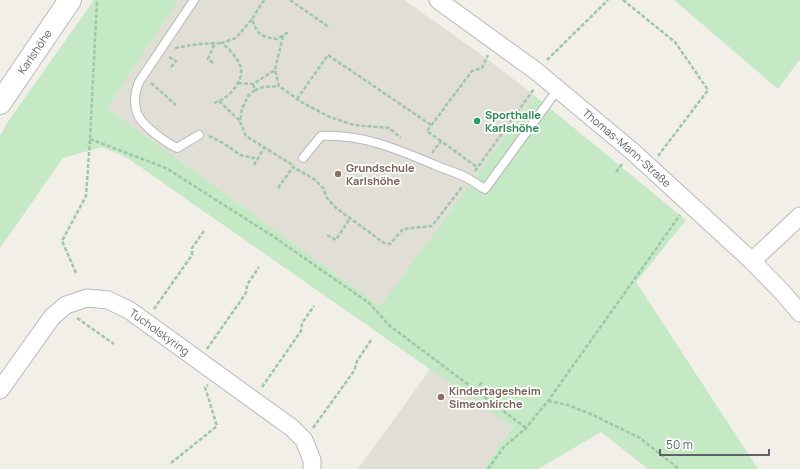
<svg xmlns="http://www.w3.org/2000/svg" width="800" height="469" font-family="Manrope,sans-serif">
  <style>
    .education { fill: #e1ded6 }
    .green { fill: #c5e8c5 }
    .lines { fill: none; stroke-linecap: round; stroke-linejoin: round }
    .service-casing { stroke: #b5b8bc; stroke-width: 10 }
    .minor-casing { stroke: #b5b8bc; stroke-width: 19 }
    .secondary-casing { stroke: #b6babf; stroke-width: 24 }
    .path { stroke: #9cc7a9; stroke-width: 2.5; stroke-dasharray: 4 2; stroke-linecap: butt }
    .service { stroke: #fff; stroke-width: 8 }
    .minor { stroke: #fff; stroke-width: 17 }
    .secondary { stroke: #fff; stroke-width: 22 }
    .leisure-dot { fill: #2e9e5b; stroke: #fff; stroke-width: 1.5 }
    .education-dot { fill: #8d6e63; stroke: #fff; stroke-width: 1.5 }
    .labels { text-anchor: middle; stroke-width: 3.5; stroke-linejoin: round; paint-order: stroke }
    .street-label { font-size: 11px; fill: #5f6368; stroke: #fff }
    .leisure-label { font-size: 11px; font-weight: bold; fill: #27864d; stroke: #fff; text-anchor: start }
    .education-label { font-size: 11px; font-weight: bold; fill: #785e54; stroke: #fff; text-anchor: start }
  </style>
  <rect width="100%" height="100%" fill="#f1efe8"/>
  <path class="education" d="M179,0H404L486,58L535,96L380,306L107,108Z
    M431,368L513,427L483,469H358Z"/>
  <path class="green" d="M94,0H179L107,108L380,306L535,96L686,220L636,282L758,469H648L601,432L538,469H483L513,427L126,157L102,147L63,158L0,248V136L9,120Z
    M674,0H800V59L778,89Z"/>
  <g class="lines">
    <defs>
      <path id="service" d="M194,0L139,82C135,91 134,103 137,113C142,126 165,142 177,148L199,135
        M303,158L321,136C363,134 397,149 435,165C446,170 459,173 469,179C474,182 479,186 485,189L558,89"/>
      <g id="minor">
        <path id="s1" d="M438,0L536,71L632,151L752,261L784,294L800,313"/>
        <path d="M752,261L800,216"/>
        <path id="s2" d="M0,390L52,317L66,305L87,298L108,300L129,310L292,428L304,440L312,460V469"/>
      </g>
      <g id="secondary">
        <path id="s3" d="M0,103L70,0"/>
      </g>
    </defs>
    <use href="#service" class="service-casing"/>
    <use href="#minor" class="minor-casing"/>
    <use href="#secondary" class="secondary-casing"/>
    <path class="path" d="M264,0L252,19C257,34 261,37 277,39L288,32
      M290,0L329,27
      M623,0L675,42L708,90L658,156
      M283,36L275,70L279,86L303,103L330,117L354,125L389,128L401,138
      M175,48L199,44L222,43
      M169,57L176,61L171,67
      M547,60L608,0
      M213,63L208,59L215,43
      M151,83L176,105
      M238,83L253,84L275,70
      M253,84L255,90L263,87L279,86
      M255,90L248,96L242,109L240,122L246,136L294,166
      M297,99L328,55L431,125
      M219,101L240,121
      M214,103C217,102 220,101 223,99C233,93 245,77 240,65C236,56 229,49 222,43L236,38L252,19
      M209,136L223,143L240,155L258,159
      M90,139L166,168L271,235L369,303L390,326L526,428
      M441,141L427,131L472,71L482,68L488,55
      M432,153L441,141L477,167
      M254,165L264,148
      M475,171L534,89
      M616,172L623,163
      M278,188L293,167L314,179L323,188L327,198L336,208L384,243L390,244L403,229L432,226L462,187
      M327,235L336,240L350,218
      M76,273L62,241L86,196L90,139L97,0
      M154,309L192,255V248L204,231
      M77,318L114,344
      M207,349L246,293L247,285L259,267
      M262,387L301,331L302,323L314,306
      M475,390L483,381
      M548,401L568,405L593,415L640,438L679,469
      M313,428L354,371L357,361L371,340
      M171,463L217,426L205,387L208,385
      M488,469L504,447L526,428L548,401L680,215"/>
    <use href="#service" class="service"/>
    <use href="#minor" class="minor"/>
    <use href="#secondary" class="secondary"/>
  </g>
  <circle class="leisure-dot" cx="477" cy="121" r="4"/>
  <g class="education-dot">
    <circle cx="338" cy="174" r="4"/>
    <circle cx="441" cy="397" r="4"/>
  </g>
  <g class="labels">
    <g class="street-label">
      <text dy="4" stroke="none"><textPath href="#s3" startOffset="62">Karlshöhe</textPath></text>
      <text dy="4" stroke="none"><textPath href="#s1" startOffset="240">Thomas-Mann-Straße</textPath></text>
      <text dy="4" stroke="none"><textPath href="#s2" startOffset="212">Tucholskyring</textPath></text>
    </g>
    <g class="leisure-label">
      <text x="485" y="119">Sporthalle<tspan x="485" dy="13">Karlshöhe</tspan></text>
    </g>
    <g class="education-label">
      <text x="346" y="172">Grundschule<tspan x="346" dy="13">Karlshöhe</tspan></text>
      <text x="449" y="395">Kindertagesheim<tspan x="449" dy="13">Simeonkirche</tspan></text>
    </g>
  </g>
  <path d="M660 449v6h109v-6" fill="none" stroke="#5f6368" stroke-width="2"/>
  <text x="666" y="449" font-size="12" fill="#5f6368" stroke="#ffffff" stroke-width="3" paint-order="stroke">50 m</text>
</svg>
